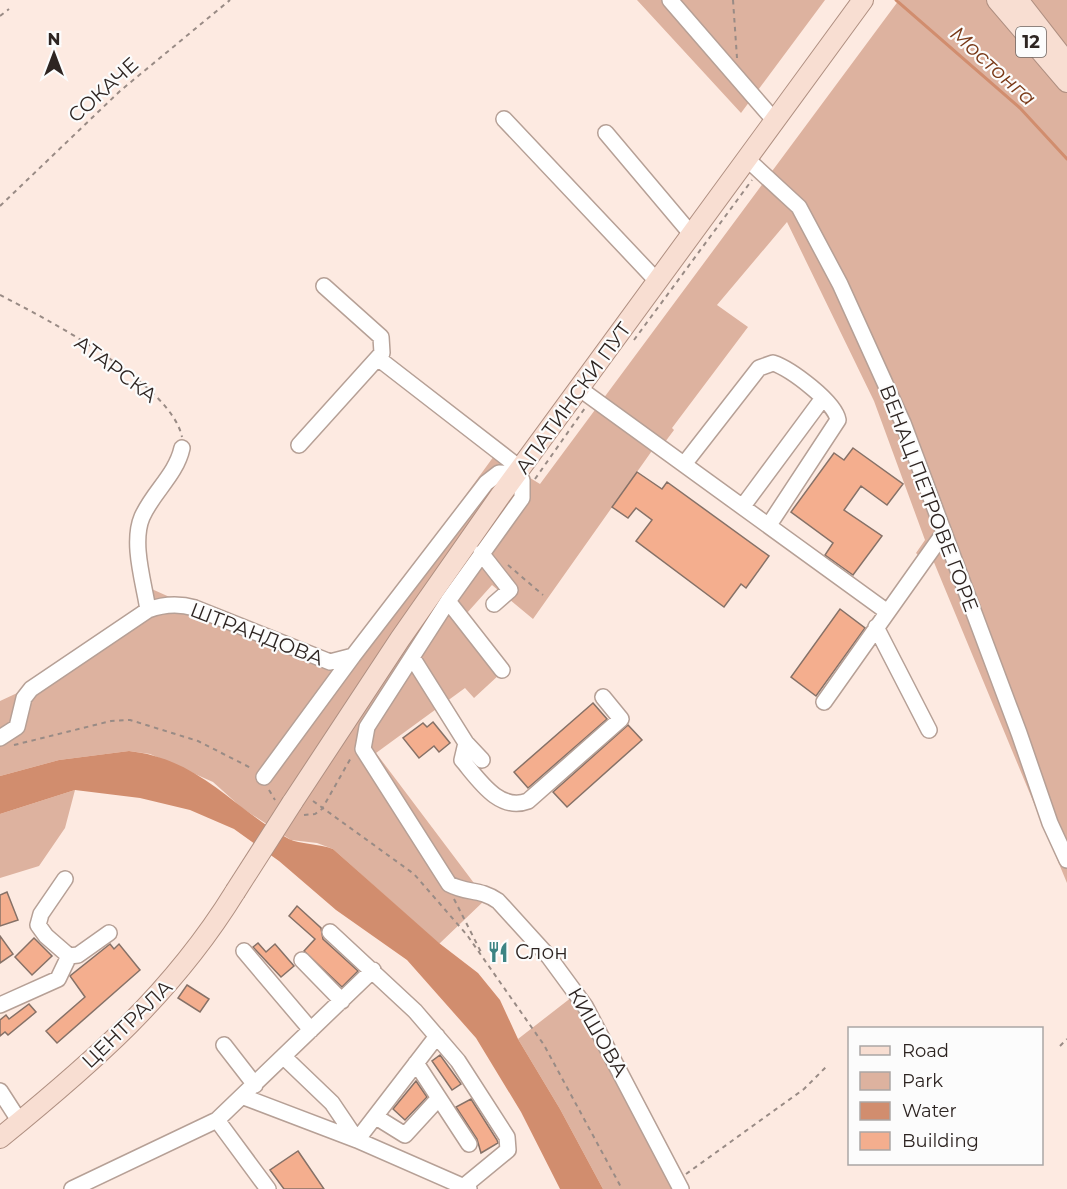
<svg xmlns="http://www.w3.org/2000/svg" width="1067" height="1189" font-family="Montserrat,sans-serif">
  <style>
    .green { fill: #ddb29f }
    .water { fill: #d18d6e }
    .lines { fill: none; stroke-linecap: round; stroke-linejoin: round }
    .stream { stroke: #d18d6e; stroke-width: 3 }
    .building { fill: #f4ae8e; stroke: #867167; stroke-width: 1.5 }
    .minor-casing { stroke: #b6a096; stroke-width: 18 }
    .major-casing { stroke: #af8f81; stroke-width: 22 }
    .path { stroke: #998b85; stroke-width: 2; stroke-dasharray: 4.5 4.5; stroke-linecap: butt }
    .minor { stroke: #fff; stroke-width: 15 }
    .major { stroke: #f8ded2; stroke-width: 20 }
    .major-bridge-casing { stroke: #af8f81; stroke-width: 22; stroke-linecap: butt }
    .major-bridge { stroke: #f8ded2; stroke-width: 20 }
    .labels { text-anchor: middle; stroke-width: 4.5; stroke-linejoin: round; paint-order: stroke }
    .shield { fill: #fcfcfc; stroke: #6c6663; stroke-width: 1.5 }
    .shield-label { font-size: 18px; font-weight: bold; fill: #2e2522 }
    .street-label { font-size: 20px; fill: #2e2522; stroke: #fcfcfc }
    .poi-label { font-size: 20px; fill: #2e2522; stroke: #fcfcfc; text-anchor: start }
    .water-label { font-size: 21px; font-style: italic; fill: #7a3a19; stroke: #fcfcfc }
  </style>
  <rect width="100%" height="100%" fill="#fdeae1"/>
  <path class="green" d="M637,0H825L741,113Z
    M899,0H1067V883L933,560L928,565L916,553L925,540L874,401L787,222L717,305L748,327L672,428L674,430L665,442L661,438L533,619L492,585L458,623L500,674L474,698L465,688L376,753L486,899L439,944L333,849L317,843L291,840L242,808L213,782L150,754L129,751L59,760L0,776V701L56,675L136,611L145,586L337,672L494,456L540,484Z
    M75,790L65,828L39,866L0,878V814Z
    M572,997L673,1189H603L560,1109L518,1039Z"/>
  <path class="water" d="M129,751C200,759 231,807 289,839C299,844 320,844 333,849L439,943L478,973L500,1000L518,1039L560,1109L603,1189H560L521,1112L476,1038L407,960L336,910L279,861L234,829L190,810L140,798L75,790L0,814V776L59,760Z"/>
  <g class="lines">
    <path class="stream" d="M896,0L1020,108L1067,159"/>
  </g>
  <path class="building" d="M853,448L903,484L887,505L861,486L844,510L882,536L853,575L825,555L833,543L791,512L834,453L844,460Z
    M637,472L662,489L667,482L769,556L746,588L741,584L724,607L636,541L652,520L636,508L628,518L612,507Z
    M840,609L865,628L816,696L791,677Z
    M593,703L607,719L528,788L514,772Z
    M433,722L450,743L439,752L434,746L419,758L403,738L423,723L427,727Z
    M628,725L642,740L567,807L553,792Z
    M7,892L18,920L0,926V895Z
    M297,906L321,928L323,939L358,971L342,987L304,951L315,939L289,916Z
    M0,936L13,954L0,963Z
    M34,938L52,956L32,975L15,957Z
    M258,943L266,952L275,944L294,966L281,977L253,947Z
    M110,944L114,949L119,944L140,970L57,1043L46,1031L85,997L70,976Z
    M187,985L209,999L200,1012L178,998Z
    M29,1004L36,1012L8,1035L5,1032L0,1036V1020L6,1015L9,1019Z
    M440,1055L461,1084L452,1090L432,1061Z
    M416,1081L427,1097L405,1120L393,1109Z
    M471,1099L497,1140L498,1143L481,1153L477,1139L456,1107Z
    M298,1151L324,1189H284L270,1170Z"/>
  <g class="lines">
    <defs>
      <path id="minor" d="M670,0L774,120
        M504,119L657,281
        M606,133L692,235
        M748,160L799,207L840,284L903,423L1019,733L1050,823L1067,860
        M379,359L521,469
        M580,389L886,611
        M299,445L382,353L381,337L324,286
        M685,463L759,368L773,363C791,369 835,402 838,420L769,525
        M743,506L823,398
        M481,553L510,590L494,604
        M448,601L502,670
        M148,610C144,583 131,543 142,517C153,492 176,475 182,448
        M876,627L929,730
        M412,657L466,743L482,760
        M824,702L943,534
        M0,738L17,727L24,698L31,689L148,610C164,604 178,603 195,608L330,662L353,656L486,483L499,473L517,474L522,480V498L448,601L367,727L363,749L449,884C468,894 479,888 498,901L549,957L585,1006L681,1189
        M466,743L462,760C479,780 499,812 528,801L621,719L603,697
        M264,777L353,656
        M65,879L41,914L38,925L46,936L69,956
        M330,932L415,1011L458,1061L507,1137L508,1150L463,1187
        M244,951L311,1030
        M302,960L342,1001
        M0,1005L58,979L69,956L78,955L109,933
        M224,1045L255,1085
        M284,1057L332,1103L357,1140L437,1036
        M416,1063L469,1144
        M0,1091L20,1122
        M244,1097L357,1140L469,1189
        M376,1117L405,1135L438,1099
        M217,1120L268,1189
        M72,1189L217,1120L373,970"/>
      <path id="major" d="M997,0L1067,82
        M1018,0L1067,63
        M292,803L400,639L500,496L863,0
        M0,1138C92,1063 172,994 235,892"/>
    </defs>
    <use href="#minor" class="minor-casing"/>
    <use href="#major" class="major-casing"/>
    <path class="path" d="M733,0L737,58
      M0,16L9,9
      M0,206L120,91L230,0
      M0,295C47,319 171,384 182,437
      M634,340L752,180
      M535,479L585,408
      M508,565L543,595
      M14,745L111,721L130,720L198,741L253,769
      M269,790L275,800
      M313,801L414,874L467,935L544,1045L622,1189
      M304,815L315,814L322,809L352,756
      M454,899L481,952
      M1060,1046L1067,1039
      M686,1174L804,1089L826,1067"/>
    <use href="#minor" class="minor"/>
    <use href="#major" class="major"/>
    <defs>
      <path id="major-bridge" d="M235,892L292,803"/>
    </defs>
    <use href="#major-bridge" class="major-bridge-casing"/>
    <use href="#major-bridge" class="major-bridge"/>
  </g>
  <defs>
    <symbol id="restaurant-bare" viewBox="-9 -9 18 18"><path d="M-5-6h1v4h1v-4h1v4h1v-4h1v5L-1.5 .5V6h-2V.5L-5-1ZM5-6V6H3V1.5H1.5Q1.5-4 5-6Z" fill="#3c8484" stroke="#fcfcfc" stroke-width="2.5" paint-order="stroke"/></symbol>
  </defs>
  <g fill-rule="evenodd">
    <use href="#restaurant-bare" x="483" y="937" width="30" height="30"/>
  </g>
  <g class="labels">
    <rect class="shield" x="1016" y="27" width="30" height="30" rx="4.5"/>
    <g class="shield-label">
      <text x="1031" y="48">12</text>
    </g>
    <g class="street-label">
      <text transform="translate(103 90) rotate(-42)" y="7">СОКАЧЕ</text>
      <text transform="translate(116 369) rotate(37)" y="7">АТАРСКА</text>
      <text transform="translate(573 398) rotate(-54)" y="7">АПАТИНСКИ ПУТ</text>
      <text transform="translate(929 498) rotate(69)" y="7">ВЕНАЦ ПЕТРОВЕ ГОРЕ</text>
      <text transform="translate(257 634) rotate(21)" y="7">ШТРАНДОВА</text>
      <text transform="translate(127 1024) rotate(-44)" y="7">ЦЕНТРАЛА</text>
      <text transform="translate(598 1032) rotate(60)" y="7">КИШОВА</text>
    </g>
    <g class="poi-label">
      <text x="515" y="959">Слон</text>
    </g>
    <g class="water-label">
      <text transform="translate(993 66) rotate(42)" y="7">Мостонга</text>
    </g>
  </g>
  <rect x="848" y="1027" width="195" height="138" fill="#fcfcfc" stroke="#aaa6a5" stroke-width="1.5"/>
  <rect x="860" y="1046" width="30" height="9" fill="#f8ded2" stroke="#aaa6a5" stroke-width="1.5"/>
  <text x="902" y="1057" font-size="18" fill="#2e2522">Road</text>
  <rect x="860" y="1072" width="30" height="18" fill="#ddb29f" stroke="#aaa6a5" stroke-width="1.5"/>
  <text x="902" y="1087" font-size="18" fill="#2e2522">Park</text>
  <rect x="860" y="1102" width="30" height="18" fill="#d18d6e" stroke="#aaa6a5" stroke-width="1.5"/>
  <text x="902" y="1117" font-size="18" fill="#2e2522">Water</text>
  <rect x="860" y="1132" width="30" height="18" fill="#f4ae8e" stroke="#aaa6a5" stroke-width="1.5"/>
  <text x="902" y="1147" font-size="18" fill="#2e2522">Building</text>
  <g transform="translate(54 54)" stroke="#fcfcfc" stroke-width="4.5" paint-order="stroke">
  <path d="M0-4.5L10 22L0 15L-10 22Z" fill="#2e2522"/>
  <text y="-9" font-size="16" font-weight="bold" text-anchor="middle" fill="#2e2522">N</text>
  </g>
</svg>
